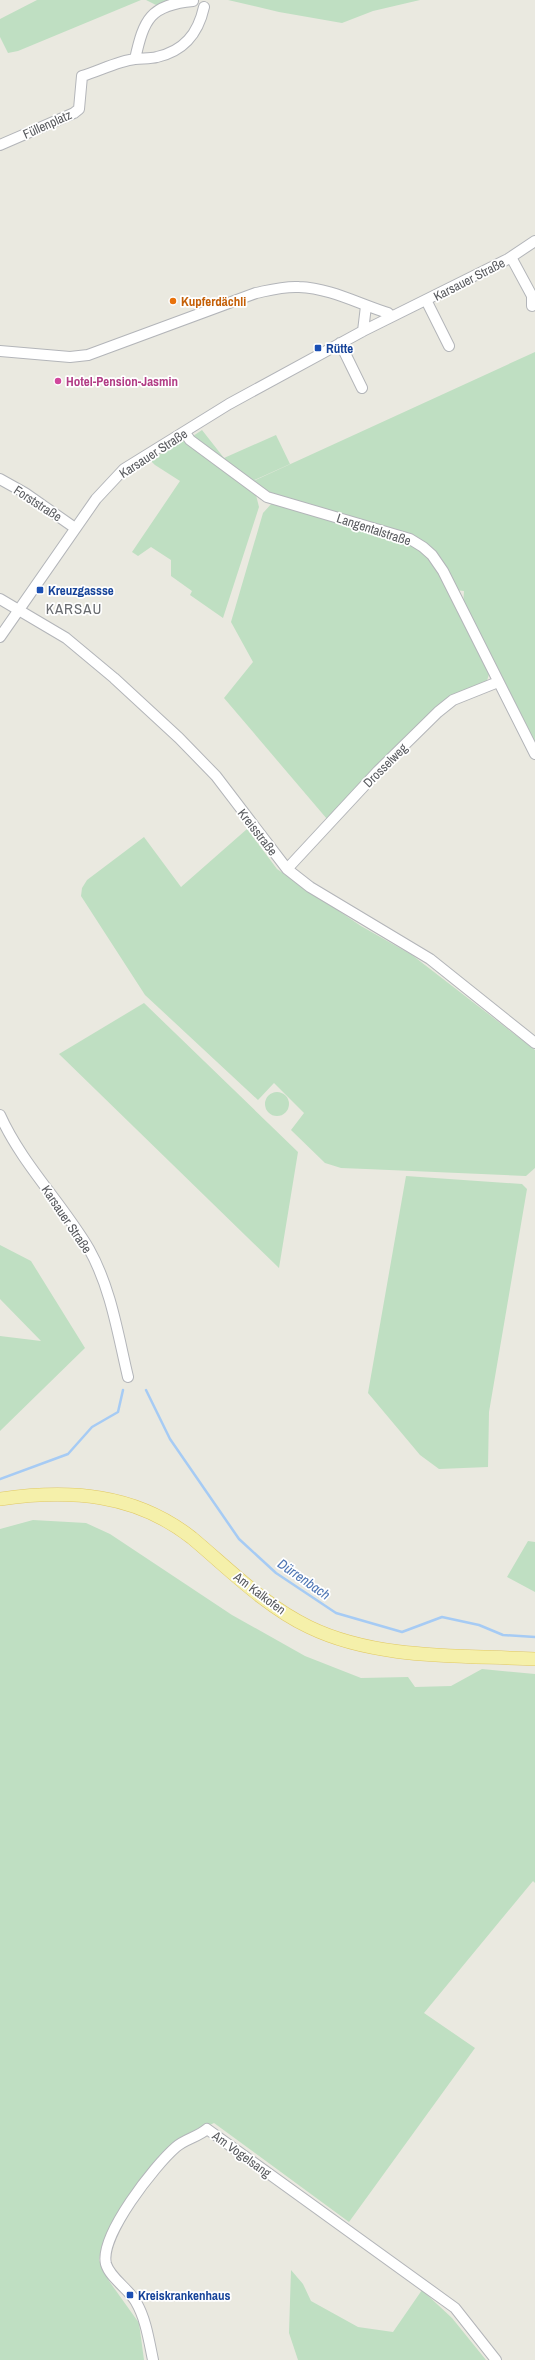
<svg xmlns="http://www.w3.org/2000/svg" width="535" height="2360" font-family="'Archivo Narrow',sans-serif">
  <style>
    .green { fill: #bfdfc2 }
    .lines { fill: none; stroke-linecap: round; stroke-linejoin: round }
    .stream { stroke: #a6cbf4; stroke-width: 2.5 }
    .minor-casing { stroke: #b3b5b9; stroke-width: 12 }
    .major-casing { stroke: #e0c863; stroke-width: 14 }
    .minor { stroke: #fff; stroke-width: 10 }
    .major { stroke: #f5f0aa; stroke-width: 13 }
    .food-dot { fill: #e8710a; stroke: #fff; stroke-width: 1.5 }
    .transit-dot { fill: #1a4fb4; stroke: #fff; stroke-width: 1.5 }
    .hotel-dot { fill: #d1479c; stroke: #fff; stroke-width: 1.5 }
    .labels { text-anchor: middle; stroke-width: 3.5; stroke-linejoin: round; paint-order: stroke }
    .street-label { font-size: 13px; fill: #595b5f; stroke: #fff }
    .food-label { font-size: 13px; font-weight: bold; fill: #c56008; stroke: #fff; text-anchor: start }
    .transit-label { font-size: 13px; font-weight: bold; fill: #164399; stroke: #fff; text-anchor: start }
    .hotel-label { font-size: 13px; font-weight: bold; fill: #b23c85; stroke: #fff; text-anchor: start }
    .water-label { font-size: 14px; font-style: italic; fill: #4d75b3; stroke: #fff }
    .quarter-label { font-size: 15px; letter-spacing: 1px; fill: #6a6d71; stroke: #fff }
  </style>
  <rect width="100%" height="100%" fill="#eae9e0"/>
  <path class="green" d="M37,0H141L18,51L8,53L0,37V19Z
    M146,0H171L158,6Z
    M228,0H420L373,11L342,23L279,12Z
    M535,352V747L463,605L464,591L455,590L430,550L274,496L251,482Z
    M202,430L224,458L276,435L290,464L250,482L193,439V436Z
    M183,441L187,442L255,491L259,507L223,618L190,595L192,591L171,576V560L151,547L138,556L132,552L180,481L155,465L150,460Z
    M273,502L413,544L436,566L490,671L486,684L449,699L417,726L327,819L224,698L253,662L231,622L263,513Z
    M247,829L277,869L361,926L412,955L535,1050V1168L526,1176L366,1169L341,1168L325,1163L291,1130L304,1113L274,1083L258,1100L145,995L81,896L82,888L87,880L144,837L181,887Z
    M144,1003L298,1152L279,1268L59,1054Z
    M265 1104a12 12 0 1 1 24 0a12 12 0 1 1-24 0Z
    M406,1176L522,1184L527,1189L489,1412L488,1467L439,1469L420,1455L368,1393Z
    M0,1245L31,1261L85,1348L0,1431V1336L41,1341L0,1299Z
    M33,1520L86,1523L110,1534L232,1615L305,1656L361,1678L408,1677L415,1687L451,1686L482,1669L535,1674V1883L533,1881L424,2013L475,2048L349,2222L214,2123L178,2140L114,2223L102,2245L99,2260L109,2281L139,2323L144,2360H0V1529Z
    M528,1541L535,1542V1592L507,1577Z
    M291,2270L303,2284L311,2301L358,2327L393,2332L422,2290L452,2318L486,2360H298L289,2333Z"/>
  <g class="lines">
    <path class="stream" d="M146,1390L170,1439L239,1539L276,1573L336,1613L402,1632L442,1617L479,1625L503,1635L535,1637
      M0,1479L68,1454L92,1427L118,1412L123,1390"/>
    <defs>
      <path id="minor" d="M135,59C144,19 150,5 193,1
        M0,145L74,113L79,109L82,76C99,71 118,61 135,59C142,58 150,59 157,57C184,51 198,34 204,7
        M511,257L532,296V306
        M426,300L449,346
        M363,331L366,306
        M340,343L362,388
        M0,351L70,357L88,355L256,293C270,290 284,286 299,287C330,288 359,304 388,313L391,316
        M185,433L190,440L267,497L410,539L423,547L432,555L443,571L535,754
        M0,479L25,493L75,528
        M0,599L66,638L114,678L179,738L216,776L287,869L310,887L430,959L535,1043
        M0,637L96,499L124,469L229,404L363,331L508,259L535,241
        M287,869L378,771L438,712L453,700L498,682
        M0,1115C22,1164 62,1203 89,1249C111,1288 118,1335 128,1377
        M153,2360C149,2341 146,2319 136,2302C129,2289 110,2278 106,2264C99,2236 155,2165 176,2147C185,2139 198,2137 207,2129L455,2308L496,2360"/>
      <path id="major" d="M0,1499C69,1489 135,1493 192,1538C229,1569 265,1606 309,1627C377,1660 461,1655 535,1659"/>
    </defs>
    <use href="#minor" class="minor-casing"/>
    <use href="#major" class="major-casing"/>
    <use href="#minor" class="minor"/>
    <use href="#major" class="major"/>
  </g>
  <circle class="food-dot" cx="173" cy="301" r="4"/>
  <g class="transit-dot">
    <rect x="314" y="344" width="8" height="8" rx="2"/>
    <rect x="36" y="586" width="8" height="8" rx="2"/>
    <rect x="126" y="2291" width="8" height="8" rx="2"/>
  </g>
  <circle class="hotel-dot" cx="58" cy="381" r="4"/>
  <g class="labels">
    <g class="street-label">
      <text transform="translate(47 124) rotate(-24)" y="5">Füllenplatz</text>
      <text transform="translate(469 279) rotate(-27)" y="5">Karsauer Straße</text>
      <text transform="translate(153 453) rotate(-33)" y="5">Karsauer Straße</text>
      <text transform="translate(38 503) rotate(33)" y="5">Forststraße</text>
      <text transform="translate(374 529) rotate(18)" y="5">Langentalstraße</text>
      <text transform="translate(385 765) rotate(-45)" y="5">Drosselweg</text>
      <text transform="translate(258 832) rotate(52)" y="5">Kreisstraße</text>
      <text transform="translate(67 1219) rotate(56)" y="5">Karsauer Straße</text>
      <text transform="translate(260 1593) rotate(37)" y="5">Am Kalkofen</text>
      <text transform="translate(242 2154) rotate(36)" y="5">Am Vogelsang</text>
    </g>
    <g class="food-label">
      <text x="181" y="306">Kupferdächli</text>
    </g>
    <g class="transit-label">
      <text x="326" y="353">Rütte</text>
      <text x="48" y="595">Kreuzgassse</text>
      <text x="138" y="2300">Kreiskrankenhaus</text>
    </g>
    <g class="hotel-label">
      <text x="66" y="386">Hotel-Pension-Jasmin</text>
    </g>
    <g class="water-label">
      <text transform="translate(304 1579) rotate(35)" y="5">Dürrenbach</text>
    </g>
    <g class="quarter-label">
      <text x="74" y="614">KARSAU</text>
    </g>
  </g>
</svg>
